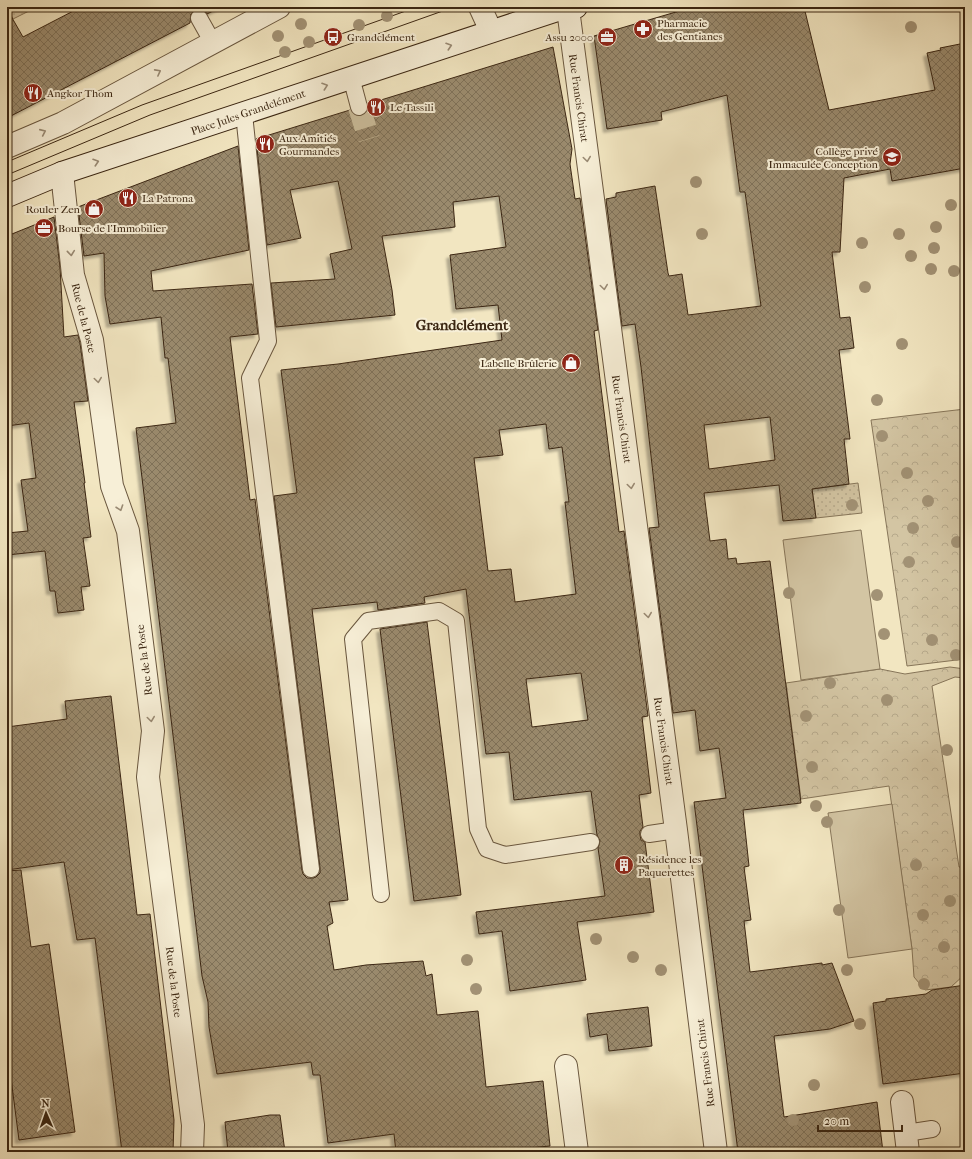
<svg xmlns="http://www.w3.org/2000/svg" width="972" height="1159" font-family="'IM FELL French Canon',serif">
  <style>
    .grass { fill: url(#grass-dots); stroke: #87765a }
    .park { fill: url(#park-crowns); stroke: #87765a }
    .pitch { fill: #d3c5a3; stroke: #87765a }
    .building { fill: url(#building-cross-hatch); stroke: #3b2612; fill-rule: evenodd; filter: url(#shadow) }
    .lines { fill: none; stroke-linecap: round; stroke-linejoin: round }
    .minor-tunnel { stroke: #cdc09e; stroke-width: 22; stroke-dasharray: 22 11; stroke-linecap: butt }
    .service-casing { stroke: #69563e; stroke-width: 18 }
    .minor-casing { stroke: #69563e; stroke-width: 24 }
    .secondary-casing { stroke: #3b2612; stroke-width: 24 }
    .service { stroke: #f7efd7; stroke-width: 16 }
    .minor { stroke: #f7efd7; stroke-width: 22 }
    .secondary { stroke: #f7efd7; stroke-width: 22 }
    .tram { stroke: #3b2612; stroke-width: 1 }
    .tree { fill: #a29275 }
    .oneway { stroke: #998a74 }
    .labels { text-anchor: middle; stroke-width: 4; stroke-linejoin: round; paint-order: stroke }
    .poi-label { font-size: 11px; fill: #3b2612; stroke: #f7efd7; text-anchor: start }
    .street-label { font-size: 11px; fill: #3b2612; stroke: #f7efd7 }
    .district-label { font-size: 15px; font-weight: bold; fill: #3b2612; stroke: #f7efd7 }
  </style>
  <defs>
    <pattern id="grass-dots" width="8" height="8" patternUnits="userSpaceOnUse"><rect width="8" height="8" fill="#d3c5a3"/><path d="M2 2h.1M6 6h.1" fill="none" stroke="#b6a98b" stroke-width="1.8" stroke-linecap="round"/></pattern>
    <pattern id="park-crowns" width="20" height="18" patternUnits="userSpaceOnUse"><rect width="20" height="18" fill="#d3c5a3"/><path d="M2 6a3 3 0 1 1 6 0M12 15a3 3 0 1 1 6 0" fill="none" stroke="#b6a98b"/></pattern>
    <pattern id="building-cross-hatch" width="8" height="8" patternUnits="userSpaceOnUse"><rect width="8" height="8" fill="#9a8a6d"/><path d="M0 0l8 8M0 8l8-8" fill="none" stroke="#7f7158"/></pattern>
    <filter id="shadow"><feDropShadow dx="-3.5" dy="3.5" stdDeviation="1" flood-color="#0004"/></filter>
  </defs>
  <rect width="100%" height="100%" fill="#f2e6c1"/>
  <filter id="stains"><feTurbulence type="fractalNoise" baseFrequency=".005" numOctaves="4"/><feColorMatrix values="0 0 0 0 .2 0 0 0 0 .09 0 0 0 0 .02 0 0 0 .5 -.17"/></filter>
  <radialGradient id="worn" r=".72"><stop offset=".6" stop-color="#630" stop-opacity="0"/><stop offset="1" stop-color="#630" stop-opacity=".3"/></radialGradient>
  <path class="grass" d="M7,7H37L13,19Z
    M858,483L862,513L816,518L812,489Z"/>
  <path class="park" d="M965,409V659L907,666L871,420Z
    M950,667L965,669V678L955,677L932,686L959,867H965V974L951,987L925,990L914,977L912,949L889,786L801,799L786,683L880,669L905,674Z"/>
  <path class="pitch" d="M861,530L880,669L801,680L783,540Z
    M892,804L912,949L848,958L828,813Z"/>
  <path class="building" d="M81,7H221L207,14L204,10L199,9L195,10L191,14L190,23L7,118V9L23,37Z
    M693,7H804L829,110L935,90L927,53L941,50L940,48L965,43V168L892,181L890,169L844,178L840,252H832L840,318L850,317L854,348L839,350L850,439H844L849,484L812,489L816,518L783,521L779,485L704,493L710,541L726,539L728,559L736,558L737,564L770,561L801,803L743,810L749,866L744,867L751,920L744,921L750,972L822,963V965L832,963L854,1021L830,1029L774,1036L784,1117L877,1102L883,1152H738L694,802L726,798L719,748L700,751L695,710L673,713L649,528L659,527L641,367L635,324L622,326L606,199L616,197V193L655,186L668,273L669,276L682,274L688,315L761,306L745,192H740L727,95L661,112L662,120L607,129L594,36ZM770,417L775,460L709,469L704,425Z
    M553,47L572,149L570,164L575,199L580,198L598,330L594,331L619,532L624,531L648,716L642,717L651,793L639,795L643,827L640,831V835L641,840L645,842L654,912L577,922L586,980L510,991L502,931L479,934L476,912L605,896L598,848L600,841L597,835L591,791L514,800L509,752L486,754L466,589L424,597L425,603L378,610L377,602L312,609L348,900L329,902L333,923L327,926L334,970L366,965L423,961L426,976L432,974L437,1015L478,1011L486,1087L543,1081L550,1146L489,1152H396L394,1134L328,1143L320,1075H313L311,1062L217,1074L209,1027L208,1002L202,976L136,428L176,423L168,358H165L161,317L110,324L105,296L104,253L84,256L78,207L238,146L249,250L151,271L153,291L252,284L258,334L230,337L250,500L255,499L302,870L303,874L307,878H313L316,877L320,873V868L274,496L297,493L281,370L338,364L502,340L498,305L456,309L450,255L506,247L499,196L453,202L455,227L382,236L392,290L395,315L276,327L271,283L335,279L330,254L352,249L338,181L290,190L301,238L267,245L256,139L350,110L353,114L356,116H362L366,113L368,110V104ZM546,424L549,449L562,447L569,502H565L576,594L515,602L511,569L488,571L474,458L503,455L499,430ZM581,673L588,720L532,727L526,679Z
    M54,217L60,267L64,337L78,335L80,343L88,401L74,402L85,483H84L91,537L83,538L90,586L81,587L84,610L58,613L55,591H50L45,551L7,555V533L28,531L21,480L36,478L29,423L7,426V236Z
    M427,622L461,895L414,901L380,629Z
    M111,696L137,915L150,914L174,1120L173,1152H122L95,938L77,940L64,862L7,870V727L67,719L65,701Z
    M21,870L31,947L49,944L75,1132L19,1140L7,1048V871Z
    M965,985V1073L883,1084L873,1003L886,1001V999L926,994L932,990Z
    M648,1007L652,1046L609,1051L607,1034L590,1037L587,1014Z
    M270,1115H280L285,1152H228L225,1122Z"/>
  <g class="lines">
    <path class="minor-tunnel" d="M359,107L369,139"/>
    <defs>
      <path id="service" d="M199,18L213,43
        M351,77L359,107
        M244,114L268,341L250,378L311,869
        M649,834L676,830
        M381,894L353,639L368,621L439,611L456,621L478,829L487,849L505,855L591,842
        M906,1133L932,1129"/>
      <path id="minor" d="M480,7L491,31
        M568,9L676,830L716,1152
        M7,147L63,123L279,7
        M62,173L73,275L92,340L112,486L128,531L153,731L148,777L193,1125L192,1152
        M566,1066L577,1152
        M902,1102L908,1152"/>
      <path id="secondary" d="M7,196L62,173L554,11L576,7"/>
    </defs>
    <use href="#service" class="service-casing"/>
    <use href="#minor" class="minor-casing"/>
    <use href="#secondary" class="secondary-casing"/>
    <use href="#service" class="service"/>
    <use href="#minor" class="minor"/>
    <use href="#secondary" class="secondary"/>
    <path class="tram" d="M7,162L142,105L417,7
      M7,175L150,115L454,7"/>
  </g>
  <g class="tree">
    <circle cx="387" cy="16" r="6"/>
    <circle cx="301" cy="24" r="6"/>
    <circle cx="359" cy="25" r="6"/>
    <circle cx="911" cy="27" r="6"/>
    <circle cx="334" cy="34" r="6"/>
    <circle cx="278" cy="36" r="6"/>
    <circle cx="309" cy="42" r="6"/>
    <circle cx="285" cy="52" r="6"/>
    <circle cx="696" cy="182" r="6"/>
    <circle cx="951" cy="205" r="6"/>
    <circle cx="936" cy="227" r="6"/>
    <circle cx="702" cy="234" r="6"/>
    <circle cx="899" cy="234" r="6"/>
    <circle cx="862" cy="243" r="6"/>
    <circle cx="934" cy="248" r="6"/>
    <circle cx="911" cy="256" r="6"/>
    <circle cx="931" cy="269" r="6"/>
    <circle cx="954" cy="271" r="6"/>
    <circle cx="865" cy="287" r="6"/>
    <circle cx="902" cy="344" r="6"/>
    <circle cx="877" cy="400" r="6"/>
    <circle cx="882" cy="436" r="6"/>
    <circle cx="907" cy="473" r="6"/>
    <circle cx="928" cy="501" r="6"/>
    <circle cx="852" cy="505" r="6"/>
    <circle cx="913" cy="528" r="6"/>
    <circle cx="957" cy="542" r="6"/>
    <circle cx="909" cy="562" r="6"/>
    <circle cx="789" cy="593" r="6"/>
    <circle cx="877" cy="595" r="6"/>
    <circle cx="884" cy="634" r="6"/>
    <circle cx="932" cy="640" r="6"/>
    <circle cx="956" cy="655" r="6"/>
    <circle cx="830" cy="683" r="6"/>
    <circle cx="887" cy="700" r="6"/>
    <circle cx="806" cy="716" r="6"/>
    <circle cx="947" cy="750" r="6"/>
    <circle cx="812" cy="767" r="6"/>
    <circle cx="816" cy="806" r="6"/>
    <circle cx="827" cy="822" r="6"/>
    <circle cx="916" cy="865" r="6"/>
    <circle cx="950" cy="901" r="6"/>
    <circle cx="839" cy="910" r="6"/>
    <circle cx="923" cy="915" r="6"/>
    <circle cx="596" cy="939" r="6"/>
    <circle cx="944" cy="947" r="6"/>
    <circle cx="633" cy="957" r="6"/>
    <circle cx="467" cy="960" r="6"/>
    <circle cx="661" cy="970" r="6"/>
    <circle cx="847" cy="970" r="6"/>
    <circle cx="924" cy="984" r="6"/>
    <circle cx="476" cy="989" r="6"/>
    <circle cx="860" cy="1024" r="6"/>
    <circle cx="814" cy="1085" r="6"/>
    <circle cx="793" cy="1120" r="6"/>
  </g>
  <defs><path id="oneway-chevron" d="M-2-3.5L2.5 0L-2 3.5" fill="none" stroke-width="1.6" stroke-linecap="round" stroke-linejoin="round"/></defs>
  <g class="oneway">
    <use href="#oneway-chevron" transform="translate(449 46) rotate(-18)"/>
    <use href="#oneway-chevron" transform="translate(158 72) rotate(-28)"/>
    <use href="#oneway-chevron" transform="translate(325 86) rotate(-19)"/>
    <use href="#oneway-chevron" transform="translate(43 132) rotate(-24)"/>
    <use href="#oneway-chevron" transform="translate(587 159) rotate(82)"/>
    <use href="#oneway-chevron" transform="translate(96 162) rotate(-18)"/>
    <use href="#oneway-chevron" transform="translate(71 253) rotate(84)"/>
    <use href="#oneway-chevron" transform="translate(604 287) rotate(82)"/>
    <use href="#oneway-chevron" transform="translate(98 380) rotate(82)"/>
    <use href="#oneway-chevron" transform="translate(631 486) rotate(82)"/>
    <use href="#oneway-chevron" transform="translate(120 508) rotate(71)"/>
    <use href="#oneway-chevron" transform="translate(648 615) rotate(82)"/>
    <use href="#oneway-chevron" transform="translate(151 719) rotate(82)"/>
  </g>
  <defs>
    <symbol id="pharmacy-disc" viewBox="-11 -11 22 22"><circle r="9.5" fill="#8f2418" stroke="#f7efd7"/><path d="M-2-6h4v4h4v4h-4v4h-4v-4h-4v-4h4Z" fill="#fff"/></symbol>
    <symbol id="bus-disc" viewBox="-11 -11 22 22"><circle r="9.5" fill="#8f2418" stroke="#f7efd7"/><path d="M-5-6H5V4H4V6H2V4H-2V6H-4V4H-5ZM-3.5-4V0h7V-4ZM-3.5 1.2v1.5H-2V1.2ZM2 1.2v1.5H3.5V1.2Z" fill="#fff"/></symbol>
    <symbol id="office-disc" viewBox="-11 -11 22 22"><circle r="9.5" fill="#8f2418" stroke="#f7efd7"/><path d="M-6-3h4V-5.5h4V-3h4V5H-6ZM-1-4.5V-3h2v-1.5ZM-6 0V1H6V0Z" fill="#fff"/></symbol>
    <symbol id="restaurant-disc" viewBox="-11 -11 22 22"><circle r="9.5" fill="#8f2418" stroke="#f7efd7"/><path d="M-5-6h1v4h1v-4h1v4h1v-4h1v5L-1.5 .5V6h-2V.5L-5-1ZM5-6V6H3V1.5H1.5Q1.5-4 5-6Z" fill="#fff"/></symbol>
    <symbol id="school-disc" viewBox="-11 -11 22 22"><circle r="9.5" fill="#8f2418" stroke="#f7efd7"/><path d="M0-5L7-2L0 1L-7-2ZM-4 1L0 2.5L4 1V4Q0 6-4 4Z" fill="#fff"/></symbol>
    <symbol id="shop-disc" viewBox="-11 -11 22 22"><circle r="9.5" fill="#8f2418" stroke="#f7efd7"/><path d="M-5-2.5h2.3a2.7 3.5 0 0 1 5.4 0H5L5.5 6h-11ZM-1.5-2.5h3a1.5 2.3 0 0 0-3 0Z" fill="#fff"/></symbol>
    <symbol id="building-disc" viewBox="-11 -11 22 22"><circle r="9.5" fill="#8f2418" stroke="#f7efd7"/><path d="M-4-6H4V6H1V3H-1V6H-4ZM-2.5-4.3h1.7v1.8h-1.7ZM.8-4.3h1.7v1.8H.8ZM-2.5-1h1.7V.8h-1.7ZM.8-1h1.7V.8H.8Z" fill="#fff"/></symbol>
  </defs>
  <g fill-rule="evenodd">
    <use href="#pharmacy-disc" x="632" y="18" width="22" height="22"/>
    <use href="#bus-disc" x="322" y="26" width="22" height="22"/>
    <use href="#office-disc" x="596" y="26" width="22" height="22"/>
    <use href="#restaurant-disc" x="22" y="82" width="22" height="22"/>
    <use href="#restaurant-disc" x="365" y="96" width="22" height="22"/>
    <use href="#restaurant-disc" x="254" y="133" width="22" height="22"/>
    <use href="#school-disc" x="881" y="146" width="22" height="22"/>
    <use href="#restaurant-disc" x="117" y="187" width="22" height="22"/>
    <use href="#shop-disc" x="83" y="198" width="22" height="22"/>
    <use href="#office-disc" x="33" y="217" width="22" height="22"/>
    <use href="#shop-disc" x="560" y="352" width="22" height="22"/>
    <use href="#building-disc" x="613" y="854" width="22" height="22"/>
  </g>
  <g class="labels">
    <g class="poi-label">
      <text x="657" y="27">Pharmacie<tspan x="657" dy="13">des Gentianes</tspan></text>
      <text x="347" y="41">Grandclément</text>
      <text x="593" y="41" text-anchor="end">Assu 2000</text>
      <text x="47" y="97">Angkor Thom</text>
      <text x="390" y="111">Le Tassili</text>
      <text x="279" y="142">Aux Amitiés<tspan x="279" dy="13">Gourmandes</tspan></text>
      <text x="878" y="155" text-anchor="end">Collège privé<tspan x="878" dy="13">Immaculée Conception</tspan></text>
      <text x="142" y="202">La Patrona</text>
      <text x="80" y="213" text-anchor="end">Rouler Zen</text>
      <text x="58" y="232">Bourse de l'Immobilier</text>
      <text x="557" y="367" text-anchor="end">Labelle Brûlerie</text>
      <text x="638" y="863">Résidence les<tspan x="638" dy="13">Paquerettes</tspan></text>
    </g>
    <g class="street-label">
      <text transform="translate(579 98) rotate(82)" y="4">Rue Francis Chirat</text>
      <text transform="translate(248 112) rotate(-19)" y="4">Place Jules Grandclément</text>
      <text transform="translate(84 318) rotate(76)" y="4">Rue de la Poste</text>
      <text transform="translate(622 419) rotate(82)" y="4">Rue Francis Chirat</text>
      <text transform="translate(144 660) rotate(-97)" y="4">Rue de la Poste</text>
      <text transform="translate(664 741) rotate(82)" y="4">Rue Francis Chirat</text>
      <text transform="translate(174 982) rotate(83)" y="4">Rue de la Poste</text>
      <text transform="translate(705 1063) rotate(-97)" y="4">Rue Francis Chirat</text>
    </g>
    <g class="district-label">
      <text x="462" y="330">Grandclément</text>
    </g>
  </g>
  <rect width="972" height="1159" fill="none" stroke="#f2e6c1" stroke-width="24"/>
  <rect x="8" y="8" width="956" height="1143" fill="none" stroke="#3b2612" stroke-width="2"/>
  <rect x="12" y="12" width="948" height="1135" fill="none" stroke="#3b2612"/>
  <g transform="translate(46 1113) rotate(358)" stroke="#f7efd7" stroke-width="3" paint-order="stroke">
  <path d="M0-3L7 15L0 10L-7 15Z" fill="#3b2612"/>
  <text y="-6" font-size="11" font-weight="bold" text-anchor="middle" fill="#3b2612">N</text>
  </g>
  <path d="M818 1125v6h84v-6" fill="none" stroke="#3b2612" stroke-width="2"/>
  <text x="824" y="1125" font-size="12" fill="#3b2612" stroke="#f7efd7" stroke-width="3" paint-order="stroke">20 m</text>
  <rect width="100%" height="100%" filter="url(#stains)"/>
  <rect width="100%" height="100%" fill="url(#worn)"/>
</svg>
